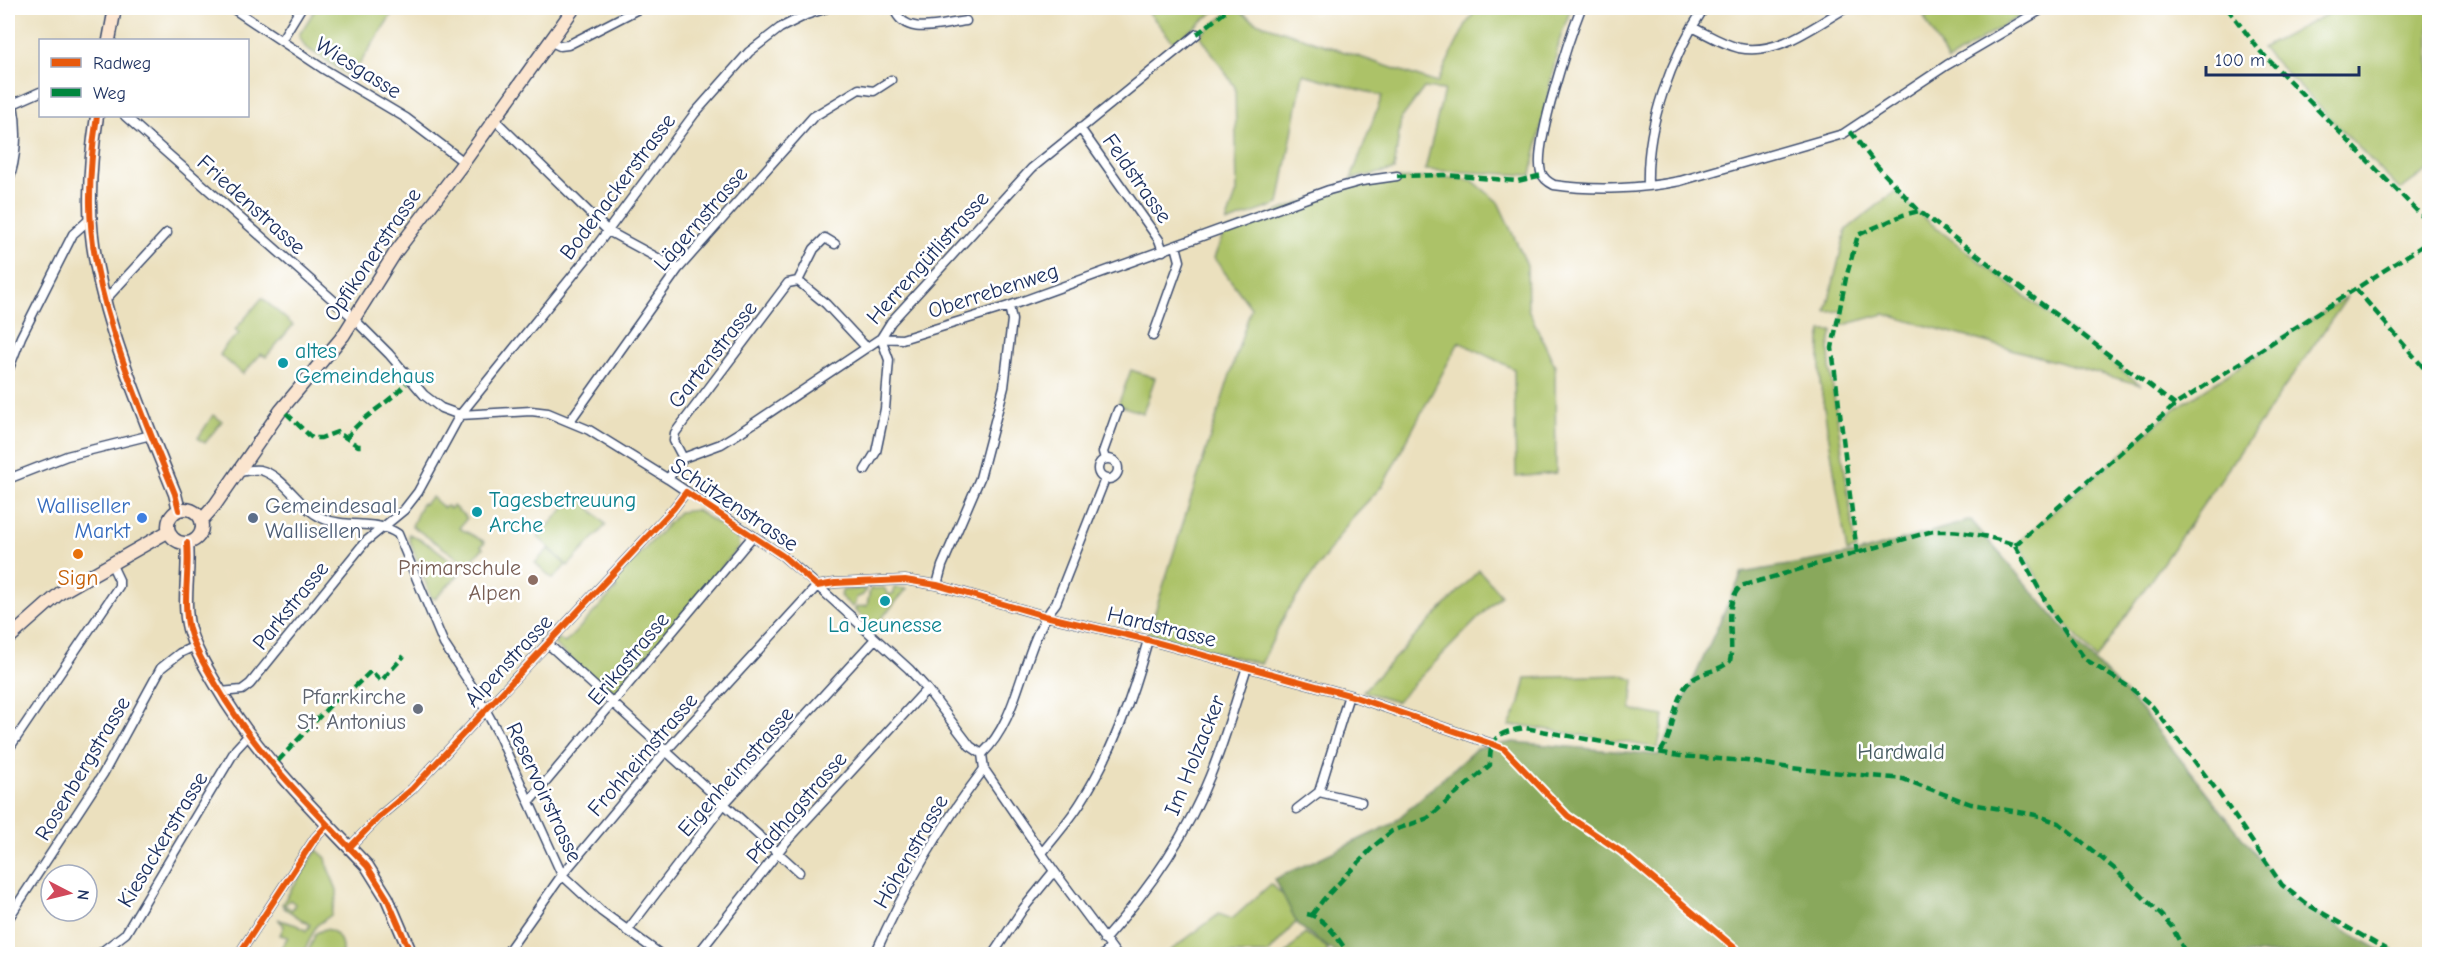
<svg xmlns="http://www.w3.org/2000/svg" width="2437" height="962" font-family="'Comic Neue',sans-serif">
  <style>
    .green { fill: #acc267; stroke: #647862; stroke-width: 1.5 }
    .forest { fill: #89a85c; stroke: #526c5d; stroke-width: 1.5 }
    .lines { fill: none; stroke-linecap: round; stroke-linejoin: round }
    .street-casing { stroke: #3a4a6c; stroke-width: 11 }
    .secondary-casing { stroke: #3a4a6c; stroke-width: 15 }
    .street { stroke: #fff; stroke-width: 8 }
    .secondary { stroke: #fbe5cf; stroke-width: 12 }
    .quiet { stroke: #00873e; stroke-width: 4.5; stroke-dasharray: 9 4.5; stroke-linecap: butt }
    .cycleway-casing { stroke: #fff; stroke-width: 10 }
    .cycleway { stroke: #e8590c; stroke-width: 6 }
    .culture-dot { fill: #0f9aa8; stroke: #fff; stroke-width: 2 }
    .shop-dot { fill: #3f7fe0; stroke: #fff; stroke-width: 2 }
    .service-dot { fill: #5c6f8a; stroke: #fff; stroke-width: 2 }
    .food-dot { fill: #e8710a; stroke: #fff; stroke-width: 2 }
    .education-dot { fill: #8d6e63; stroke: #fff; stroke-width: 2 }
    .worship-dot { fill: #6b7280; stroke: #fff; stroke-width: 2 }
    .labels { text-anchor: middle; stroke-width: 5; stroke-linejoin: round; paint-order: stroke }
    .street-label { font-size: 22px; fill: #1b2f5e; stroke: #fff }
    .culture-label { font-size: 22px; fill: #0d838f; stroke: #fff; text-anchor: start }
    .shop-label { font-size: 22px; fill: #366cbe; stroke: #fff; text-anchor: end }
    .service-label { font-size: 22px; fill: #4e5e75; stroke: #fff; text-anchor: start }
    .education-label { font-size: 22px; fill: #785e54; stroke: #fff; text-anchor: end }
    .food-label { font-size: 22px; fill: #c56008; stroke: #fff }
    .worship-label { font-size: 22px; fill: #5b616d; stroke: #fff; text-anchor: end }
    .park-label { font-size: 22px; fill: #465b61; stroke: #fff }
  </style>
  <rect width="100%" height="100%" fill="#fff"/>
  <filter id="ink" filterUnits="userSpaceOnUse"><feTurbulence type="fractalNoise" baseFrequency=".0167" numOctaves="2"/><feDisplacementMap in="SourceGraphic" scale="12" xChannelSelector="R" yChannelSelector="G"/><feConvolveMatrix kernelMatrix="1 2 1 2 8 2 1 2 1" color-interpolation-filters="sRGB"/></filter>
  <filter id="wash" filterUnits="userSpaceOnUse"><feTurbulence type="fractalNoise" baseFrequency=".008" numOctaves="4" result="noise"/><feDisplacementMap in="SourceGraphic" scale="24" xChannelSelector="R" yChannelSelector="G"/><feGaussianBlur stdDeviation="1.35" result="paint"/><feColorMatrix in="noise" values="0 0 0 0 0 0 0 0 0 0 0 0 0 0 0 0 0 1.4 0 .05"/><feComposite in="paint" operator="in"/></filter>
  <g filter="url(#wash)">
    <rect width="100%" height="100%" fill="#ebe0be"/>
    <path class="green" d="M316,8H396L351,77L305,47L299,35Z
      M1145,8H1219L1174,43Z
      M1234,8L1256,22L1437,83L1465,26L1477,8H1571L1559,42L1531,175L1425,170L1444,90L1424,88L1401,119L1394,170L1351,179L1382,96L1303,74L1279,204L1226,223L1237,192L1235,87L1200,35Z
      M1941,8H2037L2006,24L1948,61L1924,17Z
      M2339,8H2429V169L2400,190L2262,48Z
      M1443,177L1472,180L1498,202L1527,265L1528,309L1555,366L1556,473L1516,477L1514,369L1459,342L1383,485L1351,519L1286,613L1261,664L1148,634L1251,308L1214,258L1224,232C1269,215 1314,196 1360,185C1387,178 1415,178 1443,177Z
      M1896,191L1919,214L1943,233L2141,385L1884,314L1840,326L1843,311L1826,312L1846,230Z
      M2348,296L2096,659L2055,611L2018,542L2176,408Z
      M262,298L293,325L266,357L261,354L243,374L220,355L226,345L239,334L235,330Z
      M1822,331H1833L1829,349L1830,368L1856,549L1847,552L1820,382V340Z
      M1131,370L1155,378L1143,413L1118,405Z
      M213,415L222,421L205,443L198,438Z
      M577,494L606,525L568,566L538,537Z
      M432,497L444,508L447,506L450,509L453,506L467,518L459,528L485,542L481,546L483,548L468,565L412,526L422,503L424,504Z
      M696,510L737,536L739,547L612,696L554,644L558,638L565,643L617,588L613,583L679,512Z
      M409,534L432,546L463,570L435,599L431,597L409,539Z
      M548,549L566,565L553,579L535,563Z
      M1479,570L1501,595L1396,702L1363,691Z
      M884,588L889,595L894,593V588L907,589L874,627L854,610L857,607L867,606L870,589Z
      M866,589L863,595L856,598L855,604L852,607L840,596L843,590Z
      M1621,675L1634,680L1631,710L1664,716L1658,748L1526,726H1509L1520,703L1526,678Z
      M317,850L326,858L328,868L337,890V896L331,915L316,926L303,954H277L288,937L280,935L284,926L278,919C288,925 295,921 306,931L310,925L284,908L286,906L292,910L295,904L290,900L283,906L282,904Z
      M1271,884L1303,914L1268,954H1166L1219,914L1232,919Z
      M325,929C338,930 343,942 342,954H307L316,933Z
      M1305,933L1326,947L1328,951L1326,954H1286Z"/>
    <path class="forest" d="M1971,520L2075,641L2143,712L2292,900L2387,954H1337L1298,925L1275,879L1392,824L1477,748L1513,742L1659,755L1742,573L1857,553Z"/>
  </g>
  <g filter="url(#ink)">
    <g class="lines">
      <defs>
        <path id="street" d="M232,8L322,68L406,118L464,162
          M894,8C904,38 940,24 966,21
          M1581,8C1570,36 1533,146 1541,172C1543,178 1548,182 1554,185C1594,191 1641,189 1680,181L1843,134L1947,65L2044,8
          M1692,27C1707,34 1722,44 1739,48C1778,56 1814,26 1846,8
          M282,39L301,8
          M549,41L560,46L568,45L640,8
          M8,102L13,104L40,92
          M125,116L350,315L389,354L424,395L441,408L460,415L531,411L548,413L589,430L668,479L783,556L812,581L909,669L927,689L970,746L982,754L984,769L1054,871L1116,954
          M494,119L608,231L678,269
          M1080,128L1159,240L1163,251
          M8,182C17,158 18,129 13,104
          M1648,185C1646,124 1671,58 1704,8
          M798,281L814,249L825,238L835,244
          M105,300L167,233
          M1153,336L1180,261L1176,246
          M881,338L902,339L1009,306L1329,190L1362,181L1397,176
          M8,371L21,337L73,234L91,218
          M570,421L678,269L813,117L859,89L874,91L891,80
          M683,458L674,441L675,433L788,283L798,281L826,304L866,347
          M1098 469a10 10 0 1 1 20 0a10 10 0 1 1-20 0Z
          M1105,459L1103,452L1118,410
          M865,470L876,452L885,409L889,360L881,338
          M237,473C244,471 252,469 260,470C285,476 298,507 322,518C346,529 377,519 398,534L444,644L475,691L497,731L562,875L601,911L660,954
          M8,479L67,456L151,435
          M668,479L683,458L721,444L742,431L881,338L891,322L1032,168L1197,34
          M937,585L942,566L980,478L1004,387L1012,320L1009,306
          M817,586L835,583L905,580L937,585L1045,616L1148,640L1349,695L1492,744
          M547,643L799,872
          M220,692L242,690L250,684L365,542L404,510L418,492L460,415L595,248L695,113L749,52L780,28L806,15L827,8
          M8,750L119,586V580L111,563
          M982,754C1022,716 1021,645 1056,603L1105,479
          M1319,792L1361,802
          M529,802L753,536
          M1297,809L1319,792L1349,695
          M349,848L381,815L412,789L674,508L686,492
          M1042,853C1055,836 1070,820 1081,802C1113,752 1132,697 1148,640
          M8,919L103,774L161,668L180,653L195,646
          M627,931L724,804L875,639
          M1104,940C1148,891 1186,837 1210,776C1225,740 1235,703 1247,667
          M99,954L126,933L236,749L249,735
          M239,954L315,838L327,825
          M506,954L562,875L665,752L817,586
          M698,954L786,842L927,689
          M875,954C905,886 939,828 984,769
          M993,954L1023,909L1054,871
          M1104,954L1110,948"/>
        <path id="secondary" d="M109,40L115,8
          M97,116C93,142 90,171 90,197C88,292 140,407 175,494L179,510
          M168 526a17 17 0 1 1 34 0a17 17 0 1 1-34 0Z
          M201,521L215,505L281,410L343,336L395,253L464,162L574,8
          M187,543C190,571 182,601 189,629C194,648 205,666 215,683C255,753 312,808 367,866L387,898L411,954
          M8,639L60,593L169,531"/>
      </defs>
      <use href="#street" class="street-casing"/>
      <use href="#secondary" class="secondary-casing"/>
      <use href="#street" class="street"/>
      <use href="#secondary" class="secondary"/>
      <path class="quiet" d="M2227,8L2260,51L2430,224
        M1197,34L1230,8
        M1850,131L1877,166L1919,211L2175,405
        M1397,176L1445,175L1518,181L1542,175
        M2356,289L2430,375
        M286,413L312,438H321L337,432L358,446H365
        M346,439C360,417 388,404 406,384
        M2015,545L2051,611L2085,659L2132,689L2153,707L2218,792L2282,885L2305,903L2394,954
        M2015,545L2175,405L2430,241
        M1857,553L1832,348L1846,278L1858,235L1903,215L1919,211
        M1660,752C1675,734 1671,710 1683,690C1695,670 1716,674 1730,661C1735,638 1722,604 1741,586L1933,531C1962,530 1988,536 2015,545
        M278,761L335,700H341L371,671L381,681L404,656
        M1307,914C1327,918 1338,940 1349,954
        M1312,915L1323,900L1375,845L1392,831L1428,818L1490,765C1489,736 1499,732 1525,728L1680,756L1747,761L1790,768L1903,779L1971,804L2036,815L2059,823L2116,870L2161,915L2172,927L2186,954"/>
      <defs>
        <path id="cycleway" d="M97,116C93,142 90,171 90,197C88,292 140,407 175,494L179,510
          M187,543C190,571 182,601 189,629C194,648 205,666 215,683C255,753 312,808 367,866L387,898L411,954
          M349,848L381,815L412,789L674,508L686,492L783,556L817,586L835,583L905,580L937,585L1045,616L1148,640L1349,695L1492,744L1504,749L1568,816L1620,851L1742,954
          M239,954L315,838L327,825"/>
      </defs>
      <use href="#cycleway" class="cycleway-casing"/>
      <use href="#cycleway" class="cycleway"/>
    </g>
  </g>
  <g class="culture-dot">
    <circle cx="283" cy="363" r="6"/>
    <circle cx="477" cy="512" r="6"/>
    <circle cx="885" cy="601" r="6"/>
  </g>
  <circle class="shop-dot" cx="142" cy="518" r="6"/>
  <circle class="service-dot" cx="253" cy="518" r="6"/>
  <circle class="food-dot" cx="78" cy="554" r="6"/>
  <circle class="education-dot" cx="533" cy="580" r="6"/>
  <circle class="worship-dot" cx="418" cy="709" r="6"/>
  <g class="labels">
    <g class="street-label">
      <text transform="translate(359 67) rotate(32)" y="8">Wiesgasse</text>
      <text transform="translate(1138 178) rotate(55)" y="8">Feldstrasse</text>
      <text transform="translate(617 186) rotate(-53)" y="8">Bodenackerstrasse</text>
      <text transform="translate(252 204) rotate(42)" y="8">Friedenstrasse</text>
      <text transform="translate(700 218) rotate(-49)" y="8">Lägernstrasse</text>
      <text transform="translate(372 254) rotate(-56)" y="8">Opfikonerstrasse</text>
      <text transform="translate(927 257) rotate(-48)" y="8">Herrengütlistrasse</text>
      <text transform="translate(993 290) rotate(-18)" y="8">Oberrebenweg</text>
      <text transform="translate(712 354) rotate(-52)" y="8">Gartenstrasse</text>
      <text transform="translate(735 504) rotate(34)" y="8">Schützenstrasse</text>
      <text transform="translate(290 605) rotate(-51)" y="8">Parkstrasse</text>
      <text transform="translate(1162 626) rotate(14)" y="8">Hardstrasse</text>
      <text transform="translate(628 658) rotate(-50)" y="8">Erikastrasse</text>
      <text transform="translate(508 660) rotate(-47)" y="8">Alpenstrasse</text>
      <text transform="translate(642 754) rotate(-49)" y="8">Frohheimstrasse</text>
      <text transform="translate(1194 755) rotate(-68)" y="8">Im Holzacker</text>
      <text transform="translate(82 768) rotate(-59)" y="8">Rosenbergstrasse</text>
      <text transform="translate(735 771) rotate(-49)" y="8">Eigenheimstrasse</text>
      <text transform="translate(545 792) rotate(65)" y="8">Reservoirstrasse</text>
      <text transform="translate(796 807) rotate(-49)" y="8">Pfadhagstrasse</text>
      <text transform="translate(162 839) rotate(-59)" y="8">Kiesackerstrasse</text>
      <text transform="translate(910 851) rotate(-60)" y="8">Höhenstrasse</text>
    </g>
    <g class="culture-label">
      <text x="295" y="358">altes<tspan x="295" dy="25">Gemeindehaus</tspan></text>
      <text x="489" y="507">Tagesbetreuung<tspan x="489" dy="25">Arche</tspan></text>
      <text x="885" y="632" text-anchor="middle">La Jeunesse</text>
    </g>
    <g class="shop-label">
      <text x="130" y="513">Walliseller<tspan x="130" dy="25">Markt</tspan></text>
    </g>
    <g class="service-label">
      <text x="265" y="513">Gemeindesaal,<tspan x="265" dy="25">Wallisellen</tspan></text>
    </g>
    <g class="education-label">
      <text x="521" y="575">Primarschule<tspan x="521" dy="25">Alpen</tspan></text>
    </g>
    <g class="food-label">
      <text x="78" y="585">Sign</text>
    </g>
    <g class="worship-label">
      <text x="406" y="704">Pfarrkirche<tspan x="406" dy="25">St. Antonius</tspan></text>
    </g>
    <g class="park-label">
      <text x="1901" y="759">Hardwald</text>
    </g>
  </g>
  <rect width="2437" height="962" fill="none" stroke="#fff" stroke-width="30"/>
  <rect x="39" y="39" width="210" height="78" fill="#ffffff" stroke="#a4acbf" stroke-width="1.5"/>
  <rect x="51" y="58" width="30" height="9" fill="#e8590c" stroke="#a4acbf" stroke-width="1.5"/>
  <text x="93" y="69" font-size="18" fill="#1b2f5e">Radweg</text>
  <rect x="51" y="88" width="30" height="9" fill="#00873e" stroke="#a4acbf" stroke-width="1.5"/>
  <text x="93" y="99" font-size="18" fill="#1b2f5e">Weg</text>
  <g transform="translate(69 893) rotate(97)"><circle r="28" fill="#ffffff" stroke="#a4acbf" stroke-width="1.5"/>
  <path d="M0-4.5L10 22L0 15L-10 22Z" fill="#d1495b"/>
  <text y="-9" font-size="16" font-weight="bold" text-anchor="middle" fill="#1b2f5e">N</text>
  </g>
  <path d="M2206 66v9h153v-9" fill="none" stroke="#1b2f5e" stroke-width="3"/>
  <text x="2215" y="66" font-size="18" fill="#1b2f5e" stroke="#ffffff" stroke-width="4.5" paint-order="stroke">100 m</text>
</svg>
